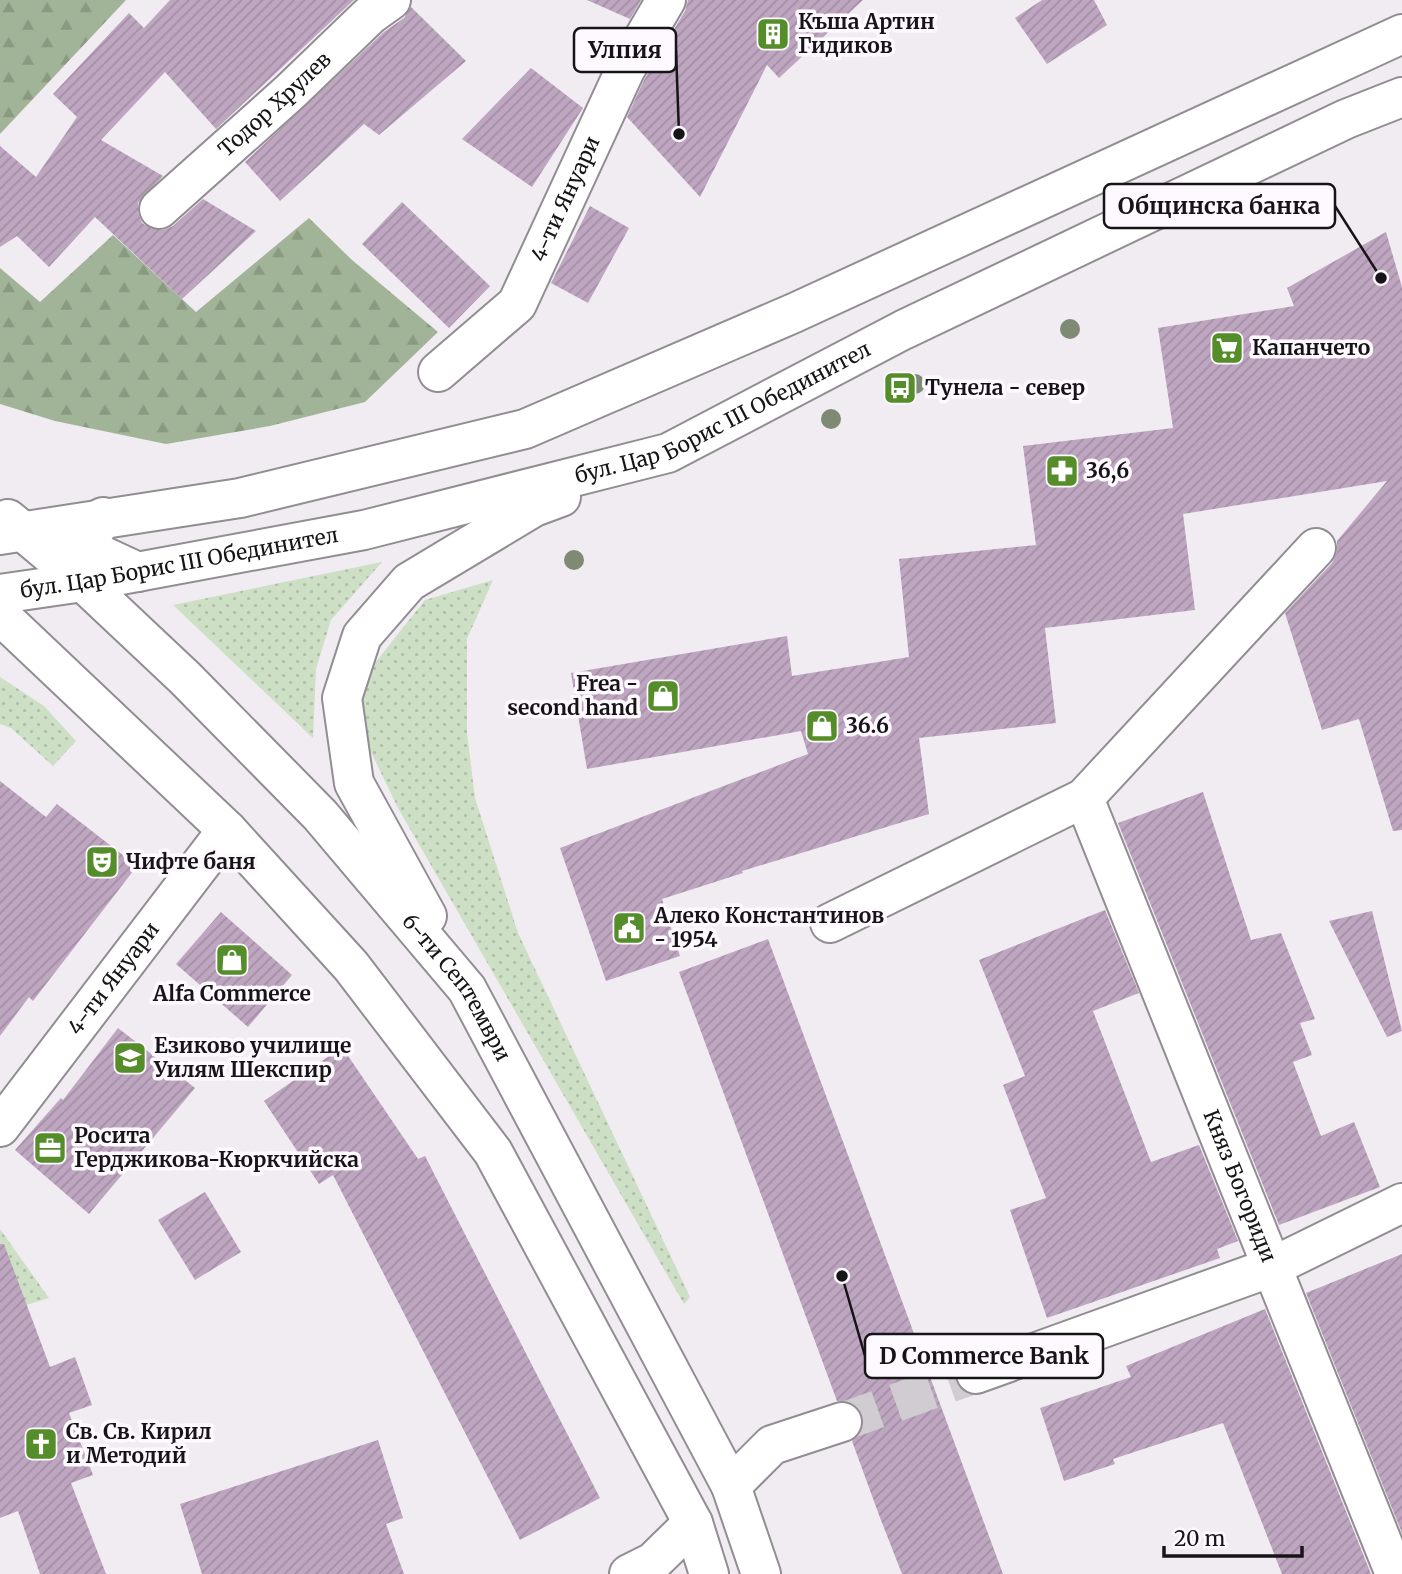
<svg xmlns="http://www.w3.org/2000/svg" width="1402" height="1574" font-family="Merriweather,serif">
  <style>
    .grass { fill: url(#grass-dots) }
    .forest { fill: url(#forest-firs) }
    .building { fill: url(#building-hatch) }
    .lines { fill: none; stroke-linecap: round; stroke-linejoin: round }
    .minor-tunnel { stroke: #d0ccd1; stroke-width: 38; stroke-dasharray: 38 19; stroke-linecap: butt }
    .minor-casing { stroke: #928d92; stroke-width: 42 }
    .major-casing { stroke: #928d92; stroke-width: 42 }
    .minor { stroke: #fff; stroke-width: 38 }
    .major { stroke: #fff; stroke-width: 38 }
    .tree { fill: #7e8a74 }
    .labels { text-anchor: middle; stroke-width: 7; stroke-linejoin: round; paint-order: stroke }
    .poi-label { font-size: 21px; font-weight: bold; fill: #161416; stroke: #fef9ff; text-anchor: start }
    .street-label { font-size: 21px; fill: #161416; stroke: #fef9ff }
    .leader { fill: none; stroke: #161416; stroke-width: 2.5 }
    .callout-dot { fill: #161416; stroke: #fef9ff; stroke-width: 2.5 }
    .callout { fill: #fef9ff; stroke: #161416; stroke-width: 2.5 }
    .callout-label { font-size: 23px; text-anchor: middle; font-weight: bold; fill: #161416 }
  </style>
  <defs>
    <pattern id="grass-dots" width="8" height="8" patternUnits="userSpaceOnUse" patternTransform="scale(1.75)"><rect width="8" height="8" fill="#cddfc4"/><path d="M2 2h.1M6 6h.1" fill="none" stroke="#afbea8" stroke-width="1.8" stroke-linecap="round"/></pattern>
    <pattern id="forest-firs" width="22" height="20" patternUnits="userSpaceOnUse" patternTransform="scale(1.75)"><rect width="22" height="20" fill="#a1b497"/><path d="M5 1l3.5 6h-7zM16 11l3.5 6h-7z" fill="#8a9a81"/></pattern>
    <pattern id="building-hatch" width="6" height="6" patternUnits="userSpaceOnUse" patternTransform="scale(1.75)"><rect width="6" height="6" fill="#bea6c1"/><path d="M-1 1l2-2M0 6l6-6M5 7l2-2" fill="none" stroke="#a38ea5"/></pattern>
  </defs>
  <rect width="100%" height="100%" fill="#f1ecf2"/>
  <path class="grass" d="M382,562L331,620L316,669L313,738L173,605Z
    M493,580L467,639V733L475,798L518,933L690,1297L684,1304L398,808L359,727L367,673L425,600Z
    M0,677L44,706L76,741L53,766L11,728L0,724Z
    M0,1229L49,1298L0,1313Z"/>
  <path class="forest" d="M0,0H126L0,134Z
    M309,218L352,260L438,332L365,402L270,426L166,444L55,421L0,404V268L40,302L113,235L196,312Z"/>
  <path class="building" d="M170,0H354L216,129L165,72L101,140L163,176L138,203V213L142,223L152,229L163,230L173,226L203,199L256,231L182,299L95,217L49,267L17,236L0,247V146L36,177L77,117L53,94L129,13L144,28Z
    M587,0H641L630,19Z
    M688,0H863L779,78L767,65L700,197L627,117L644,80L685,11Z
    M1042,0H1094L1107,25L1047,64L1015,18Z
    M411,7L466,61L379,135L364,124L280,201L245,162L384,32L404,18Z
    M531,68L583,108L532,187L462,139Z
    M402,202L490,286L449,328L362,244Z
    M590,206L629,228L588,303L551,283Z
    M1386,232L1402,287V830L1393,831L1359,719L1322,730L1285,613L1332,563L1337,552V541L1387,481L1183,514L1195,610L1045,628L1056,723L919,738L929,814L742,871L743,873L662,899L680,956L606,981L560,848L808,754L801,731L587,769L571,673L787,636L792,676L909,657L899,559L1036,545L1023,446L1173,428L1158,328L1294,306L1287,288Z
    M0,781L46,817L57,804L137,866L33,1001L29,997L0,1036Z
    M1203,792L1251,940L1281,933L1315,1019L1300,1023L1312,1055L1293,1062L1321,1136L1354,1122L1380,1187L1279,1225L1118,823Z
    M1105,910L1139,993L1093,1011L1151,1162L1199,1145L1238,1241L1217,1249L1220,1258L1047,1318L1010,1210L1046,1198L1003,1085L1025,1076L979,960Z
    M1372,911L1402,1031L1387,1037L1329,921Z
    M221,912L292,975L248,1027L176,964Z
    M768,939L1003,1574H902L879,1515L852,1441L863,1427L862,1415L856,1405L837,1401L679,972Z
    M118,1028L195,1088L89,1214L15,1150L61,1098L63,1100Z
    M342,1047L418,1159L425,1156L600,1498L520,1540L333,1175L319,1184L264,1101Z
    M205,1192L241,1252L195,1280L158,1220Z
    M0,1244H4L50,1367L75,1357L92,1405L69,1413L93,1475L71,1483L106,1574H40L18,1511L0,1518Z
    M1402,1254V1533L1306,1293Z
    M1265,1309L1371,1574H1282L1223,1423L1113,1459L1115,1464L1064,1481L1040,1408L1131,1377L1126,1366Z
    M378,1440L403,1518L386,1524L404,1574H202L180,1504Z"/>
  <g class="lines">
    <path class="minor-tunnel" d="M842,1422L976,1374"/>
    <defs>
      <g id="minor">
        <path id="s1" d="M159,209L290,92L370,15L391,0"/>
        <path id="s2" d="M438,372L517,304L625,70L666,0"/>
        <path id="s3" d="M1084,798L1395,1574"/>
        <path d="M830,923L1084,798L1316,548"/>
        <path id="s4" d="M0,1127L227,830"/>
        <path d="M976,1374L1272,1267L1402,1203"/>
        <path d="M731,1486L772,1445L842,1422"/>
        <path d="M629,1574L653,1562L693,1523"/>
      </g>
      <g id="major">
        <path d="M103,517L84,547L138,572"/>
        <path id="s5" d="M8,519L83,582L185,678L320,815L467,989L731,1486L761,1574"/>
        <path d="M0,535L240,498L525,429L794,313L1402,34"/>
        <path id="s6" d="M0,594L83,582L364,530L668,453L903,330L1346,119L1402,97"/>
        <path d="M0,615L227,830L351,966L493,1152L693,1523L709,1574"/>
        <path d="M427,916L354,783L342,698L362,636L409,582L534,507L561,497"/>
      </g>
    </defs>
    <use href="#minor" class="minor-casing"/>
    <use href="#major" class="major-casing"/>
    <use href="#minor" class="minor"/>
    <use href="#major" class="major"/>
  </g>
  <g class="tree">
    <circle cx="1070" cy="329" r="10"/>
    <circle cx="915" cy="384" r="10"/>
    <circle cx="831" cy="419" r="10"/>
    <circle cx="574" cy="560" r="10"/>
  </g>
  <defs>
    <symbol id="building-square" viewBox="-11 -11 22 22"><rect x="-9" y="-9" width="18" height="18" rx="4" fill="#548d29" stroke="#fef9ff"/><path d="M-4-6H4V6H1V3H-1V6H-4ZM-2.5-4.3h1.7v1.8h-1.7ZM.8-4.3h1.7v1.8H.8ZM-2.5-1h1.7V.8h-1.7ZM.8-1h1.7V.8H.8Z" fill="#fff"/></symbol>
    <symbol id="supermarket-square" viewBox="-11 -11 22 22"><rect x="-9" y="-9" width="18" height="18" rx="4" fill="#548d29" stroke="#fef9ff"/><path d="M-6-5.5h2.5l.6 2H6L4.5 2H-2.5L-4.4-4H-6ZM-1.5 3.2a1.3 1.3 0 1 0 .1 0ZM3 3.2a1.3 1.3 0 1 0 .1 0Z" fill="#fff"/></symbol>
    <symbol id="bus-square" viewBox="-11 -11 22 22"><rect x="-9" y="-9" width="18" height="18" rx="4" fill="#548d29" stroke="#fef9ff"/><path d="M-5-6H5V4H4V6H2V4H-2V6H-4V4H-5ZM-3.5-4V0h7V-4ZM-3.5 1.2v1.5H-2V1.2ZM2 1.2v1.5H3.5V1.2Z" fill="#fff"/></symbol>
    <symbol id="pharmacy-square" viewBox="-11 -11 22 22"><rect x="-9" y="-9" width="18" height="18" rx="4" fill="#548d29" stroke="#fef9ff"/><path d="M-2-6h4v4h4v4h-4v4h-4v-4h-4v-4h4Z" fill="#fff"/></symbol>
    <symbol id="shop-square" viewBox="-11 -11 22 22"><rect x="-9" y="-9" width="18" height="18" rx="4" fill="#548d29" stroke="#fef9ff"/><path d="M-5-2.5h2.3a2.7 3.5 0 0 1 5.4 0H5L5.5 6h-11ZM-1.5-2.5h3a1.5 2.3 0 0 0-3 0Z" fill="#fff"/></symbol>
    <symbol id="theatre-square" viewBox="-11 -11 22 22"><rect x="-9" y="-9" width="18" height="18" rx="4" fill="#548d29" stroke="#fef9ff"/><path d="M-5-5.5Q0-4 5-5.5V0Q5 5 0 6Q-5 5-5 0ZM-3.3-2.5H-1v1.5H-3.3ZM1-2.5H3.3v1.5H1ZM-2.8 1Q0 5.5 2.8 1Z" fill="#fff"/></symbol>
    <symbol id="civic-square" viewBox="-11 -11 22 22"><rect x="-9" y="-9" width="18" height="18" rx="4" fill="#548d29" stroke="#fef9ff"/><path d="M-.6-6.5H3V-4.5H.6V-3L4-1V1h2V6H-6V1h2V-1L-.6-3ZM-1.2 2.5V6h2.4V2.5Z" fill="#fff"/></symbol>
    <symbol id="school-square" viewBox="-11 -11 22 22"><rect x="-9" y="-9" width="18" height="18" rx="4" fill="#548d29" stroke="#fef9ff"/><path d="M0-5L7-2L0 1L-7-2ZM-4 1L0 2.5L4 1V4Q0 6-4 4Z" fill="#fff"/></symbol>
    <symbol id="office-square" viewBox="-11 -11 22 22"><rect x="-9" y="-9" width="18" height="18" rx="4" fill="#548d29" stroke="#fef9ff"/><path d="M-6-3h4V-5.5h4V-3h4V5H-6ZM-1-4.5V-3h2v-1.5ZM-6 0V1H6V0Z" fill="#fff"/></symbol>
    <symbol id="church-square" viewBox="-11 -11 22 22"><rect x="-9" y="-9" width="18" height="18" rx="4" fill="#548d29" stroke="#fef9ff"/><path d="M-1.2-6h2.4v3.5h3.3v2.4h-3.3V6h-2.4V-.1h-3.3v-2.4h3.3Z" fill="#fff"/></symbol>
  </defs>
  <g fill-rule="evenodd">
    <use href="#building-square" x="754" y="15" width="38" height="38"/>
    <use href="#supermarket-square" x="1208" y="329" width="38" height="38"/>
    <use href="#bus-square" x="881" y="369" width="38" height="38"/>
    <use href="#pharmacy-square" x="1043" y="452" width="38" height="38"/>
    <use href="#shop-square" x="644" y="677" width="38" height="38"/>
    <use href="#shop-square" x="803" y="707" width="38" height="38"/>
    <use href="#theatre-square" x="83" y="843" width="38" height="38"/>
    <use href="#civic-square" x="610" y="909" width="38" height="38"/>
    <use href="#shop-square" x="213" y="941" width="38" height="38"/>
    <use href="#school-square" x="111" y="1039" width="38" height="38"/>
    <use href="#office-square" x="31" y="1129" width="38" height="38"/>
    <use href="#church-square" x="22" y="1425" width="38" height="38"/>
  </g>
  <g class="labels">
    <g class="poi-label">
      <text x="798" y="29">Къша Артин<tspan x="798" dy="24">Гидиков</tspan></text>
      <text x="1252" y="355">Капанчето</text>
      <text x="925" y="395">Тунела - север</text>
      <text x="1086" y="478">36,6</text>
      <text x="638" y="691" text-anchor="end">Frea -<tspan x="638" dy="24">second hand</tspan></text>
      <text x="846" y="733">36.6</text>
      <text x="126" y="869">Чифте баня</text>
      <text x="654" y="923">Алеко Константинов<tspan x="654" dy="24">- 1954</tspan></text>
      <text x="232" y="1001" text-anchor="middle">Alfa Commerce</text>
      <text x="154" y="1053">Езиково училище<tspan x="154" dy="24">Уилям Шекспир</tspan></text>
      <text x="74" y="1143">Росита<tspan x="74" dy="24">Герджикова-Кюркчийска</tspan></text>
      <text x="66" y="1439">Св. Св. Кирил<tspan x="66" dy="24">и Методий</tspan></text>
    </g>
    <g class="street-label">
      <text dy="7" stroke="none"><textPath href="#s1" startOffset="156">Тодор Хрулев</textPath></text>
      <text dy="7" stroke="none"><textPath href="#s2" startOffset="220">4-ти Януари</textPath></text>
      <text dy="7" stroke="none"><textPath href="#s6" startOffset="749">бул. Цар Борис III Обединител</textPath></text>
      <text dy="7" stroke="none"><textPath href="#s6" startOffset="182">бул. Цар Борис III Обединител</textPath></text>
      <text dy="7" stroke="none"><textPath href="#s4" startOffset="187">4-ти Януари</textPath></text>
      <text dy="7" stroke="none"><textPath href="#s5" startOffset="651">6-ти Септември</textPath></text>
      <text dy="7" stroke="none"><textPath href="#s3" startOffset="418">Княз Богориди</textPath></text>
    </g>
  </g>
  <path class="leader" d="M679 134L676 50M1381 278L1335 206M842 1276L865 1356"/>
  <g class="callout-dot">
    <circle cx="679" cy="134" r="7"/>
    <circle cx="1381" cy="278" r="7"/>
    <circle cx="842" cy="1276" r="7"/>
  </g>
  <g class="callout">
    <rect x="574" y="28" width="102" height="44" rx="7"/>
    <rect x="1104" y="184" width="231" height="44" rx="7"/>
    <rect x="865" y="1334" width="238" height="44" rx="7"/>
  </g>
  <g class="callout-label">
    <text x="625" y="58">Улпия</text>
    <text x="1219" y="214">Общинска банка</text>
    <text x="984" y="1364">D Commerce Bank</text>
  </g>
  <path d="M1164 1546v10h138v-10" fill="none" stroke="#161416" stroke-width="3.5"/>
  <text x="1174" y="1546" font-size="21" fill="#161416" stroke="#fef9ff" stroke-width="5" paint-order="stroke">20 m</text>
</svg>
